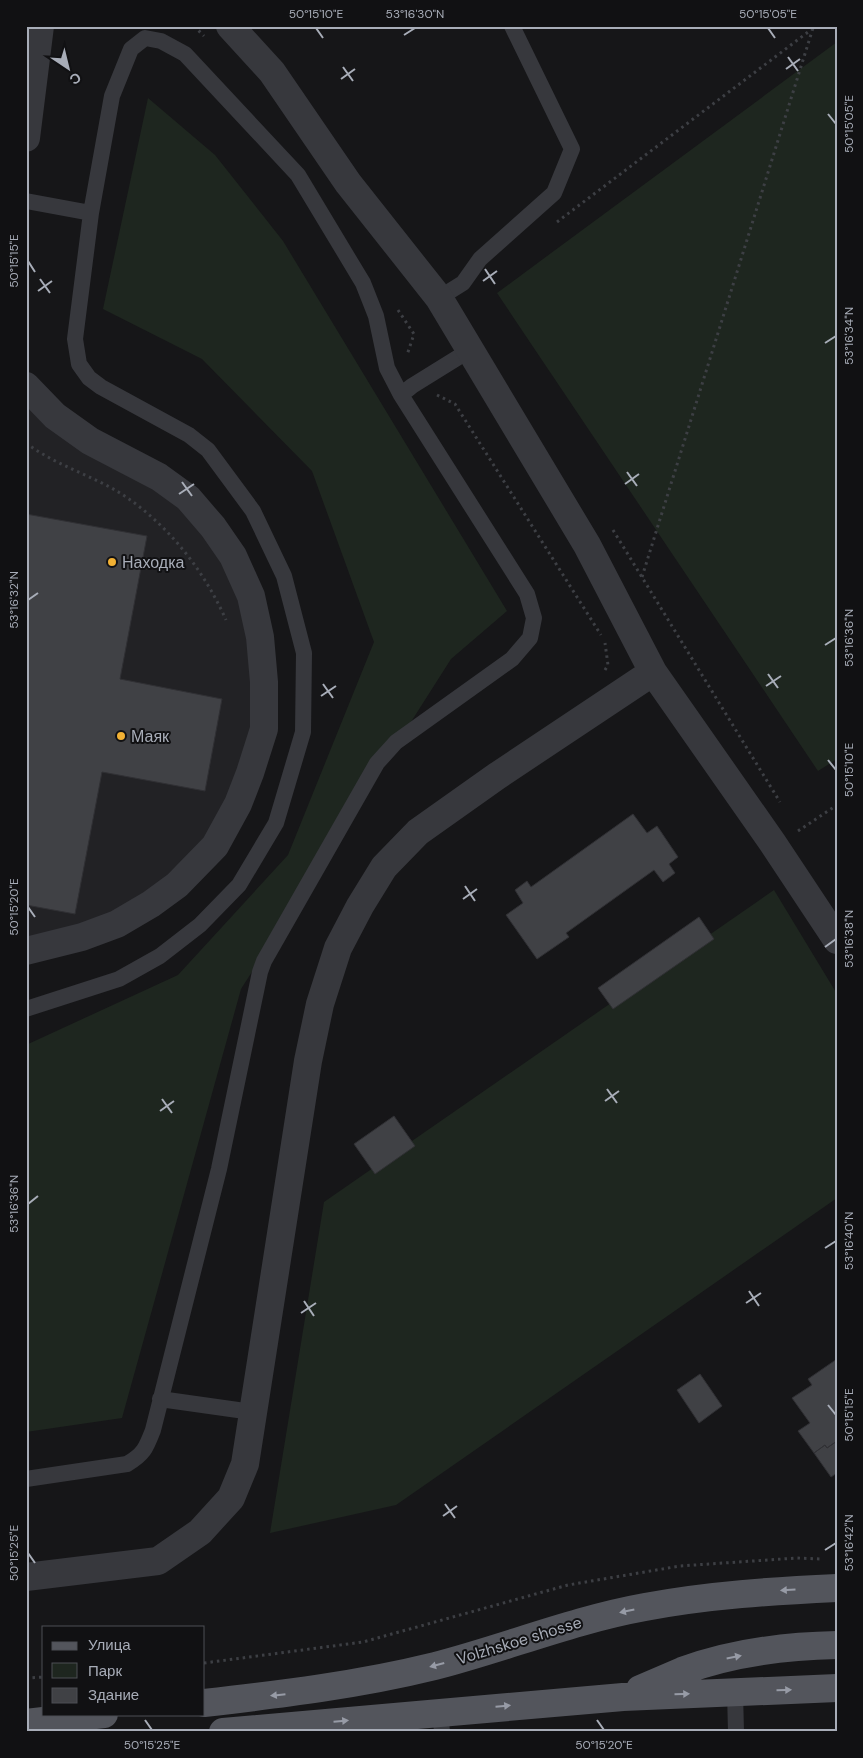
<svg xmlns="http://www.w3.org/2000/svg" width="863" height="1758" font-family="'DM Sans',sans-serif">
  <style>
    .built { fill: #222225 }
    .green { fill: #1e261f }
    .building { fill: #404145; stroke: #303034 }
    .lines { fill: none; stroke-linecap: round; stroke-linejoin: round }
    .path { stroke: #3d3f44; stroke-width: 3; stroke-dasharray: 2.5 4; stroke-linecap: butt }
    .lane { stroke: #37383d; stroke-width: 16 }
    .street { stroke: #37383d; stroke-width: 28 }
    .primary { stroke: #53555c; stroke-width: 28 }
    .oneway { fill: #979ba6 }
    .ticks { fill: none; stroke: #a8adb8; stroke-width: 2 }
    .poi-dot { fill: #f2b134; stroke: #111113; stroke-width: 2 }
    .labels { text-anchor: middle; stroke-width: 4; stroke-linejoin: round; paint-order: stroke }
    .poi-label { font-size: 16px; fill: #a8adb8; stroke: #111113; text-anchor: start }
    .street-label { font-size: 16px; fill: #a8adb8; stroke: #111113 }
    .neatline { fill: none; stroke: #a8adb8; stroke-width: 2 }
    .ticks-label { font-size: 12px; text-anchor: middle; fill: #a8adb8 }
  </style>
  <rect width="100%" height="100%" fill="#161618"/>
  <path class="built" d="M26,381L213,527L260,637L250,773L199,862L117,924L26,948Z"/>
  <path class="green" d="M837,42V759L818,771L497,293Z
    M148,98L215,155L283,241L507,611L451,659L241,989L122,1418L26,1432V1045L178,975L288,855L374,642L312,471L202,359L103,309Z
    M774,890L837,994V1198L396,1505L270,1533L324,1202Z"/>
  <path class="building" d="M26,514L147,536L120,679L222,699L205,791L102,772L75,914L26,905Z
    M633,814L647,833L657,826L678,857L669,864L675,873L663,882L654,870L566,933L569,937L537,959L506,915L523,903L515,890L527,881L531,887Z
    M699,917L714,939L613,1009L598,988Z
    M394,1116L415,1146L375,1174L354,1144Z
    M837,1359V1441L827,1448L825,1445L814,1453L798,1431L810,1423L792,1398L812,1385L808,1379Z
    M700,1374L722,1406L699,1423L677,1390Z
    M837,1441V1473L831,1477L814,1453L825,1445L827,1448Z"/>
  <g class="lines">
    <path class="path" d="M194,26L204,36
      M557,222L816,26
      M398,310L414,334L407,355
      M437,395L455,404L601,635
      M26,443C55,465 91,475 120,493C167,523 204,570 226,620
      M613,530L780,802
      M642,577L813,28
      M605,670L608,665L605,643
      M798,831L837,805
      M204,1663L363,1642L568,1585L680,1566L797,1558L821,1559
      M26,1678L44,1677"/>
    <path class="lane" d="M26,201L91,213
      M439,298L463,283L480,259L554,193L572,149L512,26
      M401,395L412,386L470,350
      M26,1009L119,979L160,956L200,925L239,885L276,823L303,732L304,653L284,576L253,511L208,450L189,435L101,387L89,378L79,364L75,339L91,213L112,96L131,49L145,38L161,41L185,54L298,175L363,283L376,316L387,368L401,395L527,594L534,618L530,638L512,659L396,742L377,763L264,961L260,972L219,1169L153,1430C146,1448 144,1454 127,1464L26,1479
      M160,1399L252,1412
      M735,1692L736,1732
      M440,1711L442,1732"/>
    <path class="street" d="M230,26L272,72L348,183L439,298L587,545L653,672L772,842L837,940
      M26,138L40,26
      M26,386L55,416L90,441L159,477L188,498L213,527L233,556L251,596L260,637L264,682V729L250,773L238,804L215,846L177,885L151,904L117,924L82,937L26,951
      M26,1577L158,1561L200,1532L231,1498L245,1464L308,1061L320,1004L338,948L360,906L384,867L418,832L497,776L653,672"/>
    <path class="primary" d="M640,1689C654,1683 668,1677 682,1671C731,1653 785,1646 837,1645
      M204,1703C282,1694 358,1685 435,1666C505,1648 573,1620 645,1607C709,1595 773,1591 837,1588
      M26,1723L104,1714
      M223,1732L623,1697L837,1688"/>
  </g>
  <defs><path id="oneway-solid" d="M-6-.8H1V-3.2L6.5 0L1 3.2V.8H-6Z" transform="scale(1.25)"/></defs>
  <g class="oneway">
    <use href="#oneway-solid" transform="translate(788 1590) rotate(177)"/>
    <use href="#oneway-solid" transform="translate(627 1611) rotate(168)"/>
    <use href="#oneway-solid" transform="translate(734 1657) rotate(-11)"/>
    <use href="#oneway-solid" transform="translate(437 1665) rotate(165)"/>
    <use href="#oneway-solid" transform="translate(784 1690) rotate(-2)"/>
    <use href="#oneway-solid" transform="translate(682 1694) rotate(-2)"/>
    <use href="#oneway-solid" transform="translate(278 1695) rotate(174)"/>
    <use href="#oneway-solid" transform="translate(503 1706) rotate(-5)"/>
    <use href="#oneway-solid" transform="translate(341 1721) rotate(-5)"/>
  </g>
  <path class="ticks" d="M316,28L323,38M768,28L775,38M404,35L415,28M788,57L798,71M343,67L353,81M786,69L800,59M341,79L355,69M828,114L836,124M28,261L35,272M485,269L495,284M40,279L50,293M483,281L497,271M38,291L52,281M825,343L836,336M627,472L637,486M182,482L192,496M625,484L639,474M179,494L194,484M28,600L38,593M825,645L836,638M768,674L778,688M323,684L333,698M766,686L781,676M321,696L336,686M828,760L836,770M465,886L475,901M463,899L477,889M28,907L35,917M825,947L836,939M607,1089L617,1103M162,1099L172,1113M605,1101L619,1091M160,1111L174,1101M28,1204L38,1196M825,1248L836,1241M749,1291L759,1306M304,1301L314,1316M746,1303L761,1293M301,1313L316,1303M828,1405L836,1415M445,1504L455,1518M443,1516L457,1506M825,1550L836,1543M28,1553L35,1563M145,1720L152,1730M597,1720L604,1730"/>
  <g class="poi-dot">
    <circle cx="112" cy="562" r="5"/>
    <circle cx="121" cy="736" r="5"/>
  </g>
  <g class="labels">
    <g class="poi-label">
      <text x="122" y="568">Находка</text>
      <text x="131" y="742">Маяк</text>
    </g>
    <g class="street-label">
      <text transform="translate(519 1640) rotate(-17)" y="6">Volzhskoe shosse</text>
    </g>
  </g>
  <rect width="863" height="1758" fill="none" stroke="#111113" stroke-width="55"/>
  <rect x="42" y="1626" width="162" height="90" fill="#111113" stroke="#4d4f55"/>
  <rect x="52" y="1642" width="25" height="8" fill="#53555c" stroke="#4d4f55"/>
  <text x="88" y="1650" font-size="15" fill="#a8adb8">Улица</text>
  <rect x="52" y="1663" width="25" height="15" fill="#1e261f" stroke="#4d4f55"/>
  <text x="88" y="1676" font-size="15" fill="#a8adb8">Парк</text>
  <rect x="52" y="1688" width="25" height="15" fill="#404145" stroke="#4d4f55"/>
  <text x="88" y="1700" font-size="15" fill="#a8adb8">Здание</text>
  <g transform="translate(68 68) rotate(145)" stroke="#111113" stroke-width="4" paint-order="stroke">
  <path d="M0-4L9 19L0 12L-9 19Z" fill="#a8adb8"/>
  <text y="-8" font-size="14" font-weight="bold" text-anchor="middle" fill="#a8adb8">С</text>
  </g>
  <rect x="28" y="28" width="808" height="1702" class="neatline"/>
  <g class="ticks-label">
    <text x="316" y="18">50°15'10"E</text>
    <text x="415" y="18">53°16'30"N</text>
    <text x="768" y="18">50°15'05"E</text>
    <text transform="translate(849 124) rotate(-90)" y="4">50°15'05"E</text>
    <text transform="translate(14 261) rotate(-90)" y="4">50°15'15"E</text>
    <text transform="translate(849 336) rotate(-90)" y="4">53°16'34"N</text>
    <text transform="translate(14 600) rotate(-90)" y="4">53°16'32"N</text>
    <text transform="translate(849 638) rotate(-90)" y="4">53°16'36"N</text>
    <text transform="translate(849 770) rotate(-90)" y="4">50°15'10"E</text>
    <text transform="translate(14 907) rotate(-90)" y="4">50°15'20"E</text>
    <text transform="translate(849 939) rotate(-90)" y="4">53°16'38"N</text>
    <text transform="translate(14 1204) rotate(-90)" y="4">53°16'36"N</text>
    <text transform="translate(849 1241) rotate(-90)" y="4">53°16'40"N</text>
    <text transform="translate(849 1415) rotate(-90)" y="4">50°15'15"E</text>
    <text transform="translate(849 1543) rotate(-90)" y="4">53°16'42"N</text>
    <text transform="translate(14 1553) rotate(-90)" y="4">50°15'25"E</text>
    <text x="152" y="1749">50°15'25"E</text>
    <text x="604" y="1749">50°15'20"E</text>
  </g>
</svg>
